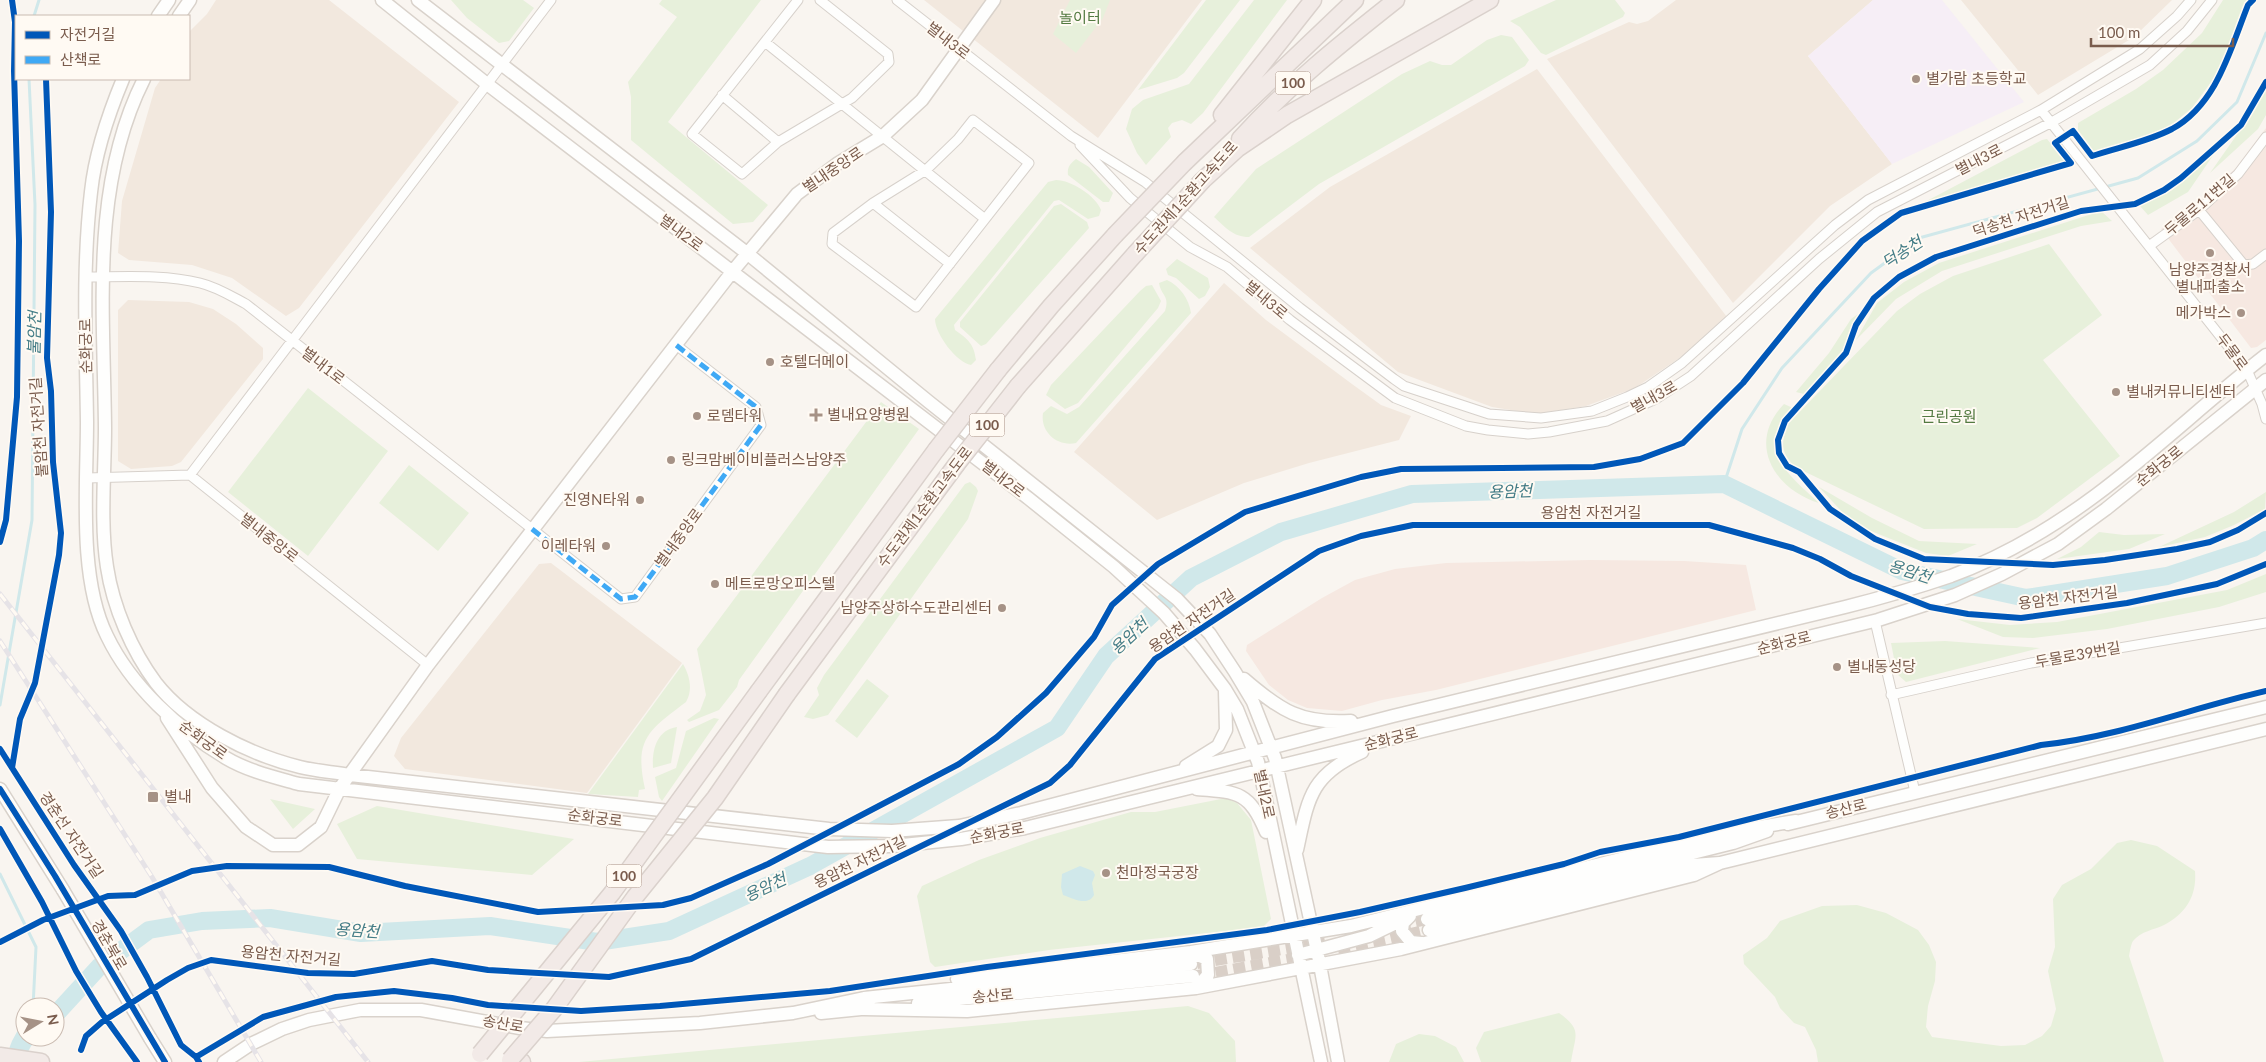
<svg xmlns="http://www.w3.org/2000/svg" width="2266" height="1062" font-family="Lato,'Noto Sans KR',sans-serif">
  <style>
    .residential { fill: #f2e8de }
    .commercial { fill: #f6e8e1 }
    .education { fill: #f6eef6 }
    .green { fill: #e7f0db }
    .water { fill: #d0e8ea }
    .pier { fill: #f9f5f0 }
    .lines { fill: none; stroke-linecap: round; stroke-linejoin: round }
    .stream { stroke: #d0e8ea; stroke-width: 3 }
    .river { stroke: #d0e8ea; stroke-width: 18 }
    .secondary-tunnel { stroke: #d9cfc7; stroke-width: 12; stroke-dasharray: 12 6; stroke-linecap: butt }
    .street-casing { stroke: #d7d1cb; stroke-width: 11 }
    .secondary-casing { stroke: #d9d2cb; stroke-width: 15 }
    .highway-casing { stroke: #dad1cc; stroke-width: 19 }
    .street { stroke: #fefefd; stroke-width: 9 }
    .secondary { stroke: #fefefd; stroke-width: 12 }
    .highway { stroke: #f2eae7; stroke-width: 16 }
    .rail-casing { stroke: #e6e3e7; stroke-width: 5 }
    .rail { stroke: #fffaf3; stroke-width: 3; stroke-dasharray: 9; stroke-linecap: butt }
    .secondary-bridge-casing { stroke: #d9d2cb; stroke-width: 15; stroke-linecap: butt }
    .highway-bridge-casing { stroke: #dad1cc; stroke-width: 19; stroke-linecap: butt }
    .secondary-bridge { stroke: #fefefd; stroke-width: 12 }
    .highway-bridge { stroke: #f2eae7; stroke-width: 16 }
    .quiet { stroke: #3fa9f5; stroke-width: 5; stroke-dasharray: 10 5; stroke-linecap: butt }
    .cycleway-casing { stroke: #fffaf3; stroke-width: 9 }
    .cycleway { stroke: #0057b8; stroke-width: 6 }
    .poi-dot { fill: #a69286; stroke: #fffaf3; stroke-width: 2 }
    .labels { text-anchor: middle; stroke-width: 4; stroke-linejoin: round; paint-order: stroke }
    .shield { fill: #fffaf3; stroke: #a28b7f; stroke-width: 1 }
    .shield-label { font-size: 14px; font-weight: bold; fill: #7a5c4d }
    .park-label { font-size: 15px; fill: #537a41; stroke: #fffaf3 }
    .street-label { font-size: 15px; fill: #7a5c4d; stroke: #fffaf3 }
    .poi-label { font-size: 15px; fill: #7a5c4d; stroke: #fffaf3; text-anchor: start }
    .water-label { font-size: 16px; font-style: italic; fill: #437c86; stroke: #fffaf3 }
  </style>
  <rect width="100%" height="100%" fill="#f9f5f0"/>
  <path class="residential" d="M216,0H329L459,102L299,308L286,316L232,278L192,265L129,260L118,253L122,201L155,88L161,79H189V32L207,14Z
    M924,0H1202L1098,138Z
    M1676,0H1873L1808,56L1892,164L1830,206L1733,303L1547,59L1629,22L1637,24L1648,21Z
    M1961,0H2172L2134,37L2038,95Z
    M1537,69L1727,317L1684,355L1635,388L1586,406L1536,414L1492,407L1398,372L1250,248L1330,187Z
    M1224,283L1266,320L1352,384L1381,405L1411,416L1399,440L1309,463L1244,483L1157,520L1074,452Z
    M128,300L189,302L213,309L236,324L263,348V359L181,462L172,466L131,469L118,461V310Z
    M551,563L682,663L587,793L405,769L394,756L401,738L539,564Z"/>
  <path class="commercial" d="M2266,128V340L2257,347L2251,348L2161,229L2195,204L2235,169Z
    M1590,560L1684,561L1746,565L1756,610L1436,690L1382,700L1342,711L1307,708L1288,700L1269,685L1246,651L1247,645L1322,598L1355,580L1395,569L1446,563Z"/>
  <path class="education" d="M1873,0H1942L2024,102L1892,164L1808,56Z"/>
  <path class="green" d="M451,0H523L534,8L509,41L499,43L467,18Z
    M662,0H761L668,122L768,205L753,222L733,224L631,140V97L628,82L677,17L659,4Z
    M1070,0H1110L1103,18L1076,53L1053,34Z
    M1206,0H1240L1184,73L1177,78L1138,90Z
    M1254,0H1287L1203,113L1191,124L1182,120L1172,123L1168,128L1171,137L1146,165L1137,153L1126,129L1132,109L1143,100L1189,84Z
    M1556,0H1615L1625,13L1623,17L1546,55L1541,53L1520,27L1510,21Z
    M2223,0H2248L2217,74L2192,108L2170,126L2127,143L2093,152L2078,133V123L2136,89L2163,70L2202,33Z
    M1501,35L1512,37L1529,60L1525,66L1319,184L1249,237C1233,237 1225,227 1214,217L1256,169L1402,74L1430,61L1442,65H1451L1487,40Z
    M2266,86V115L2258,129L2210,173L2243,126Z
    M2047,139L2066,162L1921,204L2042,140Z
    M2216,151L2188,192L2148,215L2140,206L2172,190Z
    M1076,159L1089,167L1113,193L1109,202H1103L1068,175C1067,167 1070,164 1076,159Z
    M1056,180C1071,180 1096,196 1101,210L1099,216L1088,219L1059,200L1054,201L954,325L955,330C968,339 974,344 976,360L971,365C957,363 935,334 935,319L1048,182Z
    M1061,204L1087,222L1089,228L986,344L981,346L960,327V322L1054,206Z
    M2101,211L2112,221L2081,226L1942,271L1896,299L1856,340L1877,303L1904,282L1939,263Z
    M2049,244L2102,315L2043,360L2120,456L2037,518L2017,528L1924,529L1795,467C1780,451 1781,444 1788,424L1897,311L1920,294L1953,276Z
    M1177,259L1208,278L1210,287L1205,296L1199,299L1176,278L1168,275L1166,269Z
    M1167,280C1180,286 1189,299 1191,313L1076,443C1057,447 1040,432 1043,413L1051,406L1067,414L1079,407L1165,311C1170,295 1161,296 1159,283Z
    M1152,285L1161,301L1158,308L1078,403L1065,409L1046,395L1051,385L1140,291L1146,286Z
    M1858,314L1841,354L1807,393L1804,394L1796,392L1829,353L1851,319Z
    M308,388L388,451L308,556L228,492Z
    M881,402L919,429L739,680L737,687L719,710L689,722L687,720L700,711L706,695L697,649Z
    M1784,404L1793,408C1753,449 1788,474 1819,503C1774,489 1746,443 1784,404Z
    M409,465L469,513L438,551L379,503Z
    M970,482L976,487L978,491L968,519L828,715L813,719L804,717L819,695L817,688L824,675L965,484Z
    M1819,487L1872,518L1919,541L1977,544L1948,556L1926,553L1866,529L1845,515Z
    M2266,492L2265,509L2234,525L2205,537L2159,547L2234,512Z
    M2099,532L2124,535L2165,534L2129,549L2057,559L2081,547Z
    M2266,574V592L2219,607L2107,629L2033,638L2003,637L1957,619L2010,625L2057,622L2227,590Z
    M1945,641L2040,648L1906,682L1897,674L1891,643Z
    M683,664C690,676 693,690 686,702C648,731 634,739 645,789L639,790L638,797L588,794Z
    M867,679L889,696L857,738L835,721Z
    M714,718L719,719L662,801L659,797L655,777L676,768L686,731Z
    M677,727L671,763L653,768C652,751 656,730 677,727Z
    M1226,798L1237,803L1251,820L1271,919L1263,927L1049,950L935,967L930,962L917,896L922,886L979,860L1040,838L1131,812H1155Z
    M270,799L315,809L293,829Z
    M377,806L574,839L532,875L357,859L337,824Z
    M2131,840L2157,846L2195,871C2197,896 2186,913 2164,925C2154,930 2141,931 2133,941C2131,944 2130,951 2129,956L2164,1062H1818L1816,1050L1805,1027L1794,1023L1780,1008L1775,997L1744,964L1743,955L1767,938L1780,921L1822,906L1857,905L1886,913L1918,930L1929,945L1936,962L1935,981L1928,1006L1926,1027L1932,1037L2001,1046L2025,1045L2042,1036L2051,1026L2056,1009L2048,971L2055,947L2053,899L2062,885L2091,869L2117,843Z
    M1188,1006L1209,1013L1235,1041L1236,1062H579Z
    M1559,1013C1583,1030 1575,1035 1571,1062H1481L1476,1048L1484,1032Z
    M1419,1034L1435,1036L1456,1047L1464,1062H1389L1396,1044Z"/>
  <path class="water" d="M1080,866L1093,871L1095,875L1092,883L1094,895C1088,907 1072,898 1063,895L1061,887L1062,874Z
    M99,967L84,995L55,1023V1007H50Z
    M25,1017V1037H40L31,1046L23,1062H4L12,1041Z"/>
  <path class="pier" d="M97,965H100L101,968L86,995L78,981Z"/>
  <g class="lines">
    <path class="stream" d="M34,16L39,0
      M1724,484L1742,429L1782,368L1871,273L1919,238L2138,178L2197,141L2237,102L2266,33
      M0,705L32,520L35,205L29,79
      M0,874L36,947L33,1007"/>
    <path class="river" d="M55,1015L99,967L149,930L202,921L270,918L361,933L490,926L597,942L669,931L810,866L1057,728L1106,656L1191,578L1281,532L1412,494L1724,484L1902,571L2026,598L2167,576L2253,548L2266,540"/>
    <path class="secondary-tunnel" d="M1398,925L1427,919
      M1338,950L1429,930
      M1197,963L1325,942
      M1198,976L1309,956"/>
    <defs>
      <path id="street" d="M798,0L692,134L742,174L778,142L852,98L889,62L888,54L820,0
        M897,0L1071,136L1145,182L1300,308L1394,379L1404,386L1489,414L1541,418L1592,411L1627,397L1648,387L1682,363L1835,225L1868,200L2041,110L2140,49L2177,16L2191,0
        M765,42L985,219
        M722,95L778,142
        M2041,110L2247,370L2262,404L2266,419
        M973,120L1029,163L916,307L832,244L833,233L873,203L926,170L958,139Z
        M1080,145L1130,198L1190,247L1227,267L1290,320L1395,398L1466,426L1488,430L1528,434L1549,432L1607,421L1656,399L1691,376L1819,259L1877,212L2052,122L2150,65L2187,31L2212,0
        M873,203L950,264
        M2199,210L2244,265L2253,264L2266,254
        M2149,246L2199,210L2238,174L2266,137
        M85,277C123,277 163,274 200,283C217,287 231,296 246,304L621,599L635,597L761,425L756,407L676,345
        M190,475L551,0
        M87,478L190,475L428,665
        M1875,621L1915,792
        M1891,695L2031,663L2266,623"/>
      <path id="secondary" d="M382,0L487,84L1028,498L1114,567L1164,613L1195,649L1225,689L1237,709L1258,762L1321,1062
        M418,0L748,254L929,402L1177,599L1210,634L1235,672L1253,702L1275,758L1320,965L1338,1062
        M158,16L169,0
        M179,16L190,0
        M123,79C108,115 95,154 91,192C82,268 86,345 87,422C87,486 78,578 107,636C131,686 178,729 226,758C248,771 274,777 299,784L828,847L893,846L961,839L1025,828L1878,620L1955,595L2002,574L2058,544L2106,509L2266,380
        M144,79C90,186 104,311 105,428C105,473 100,522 107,567C113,607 132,651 156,683C188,724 250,755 300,767C316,771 333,772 350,775L829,829L892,831L959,826L1021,813L1393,716L1845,607C1881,598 1916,588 1951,576C2002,557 2053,527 2096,495C2155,451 2208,400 2266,355
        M1244,679C1281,711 1301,724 1351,721
        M167,718L212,788L246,827L273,845H298L321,827L340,788L428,665L732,272L797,194L837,164L883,136L922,100L994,0
        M1186,766L1218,746L1226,730L1225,691
        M0,789L63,890
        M1197,789C1239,792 1249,792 1266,832
        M1788,824L2266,707
        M1297,850C1308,799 1310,775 1362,752
        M1410,916L1403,923L1402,931L1411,942L1421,943
        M1427,919L1733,843L1767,831
        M1429,930L1693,865L1720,863L2266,729
        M1192,953L1207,959L1208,975L1196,988
        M1298,955L1369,936L1404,919
        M957,979L1191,952L1351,926L1729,832L1796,821
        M918,1003L1193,976
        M864,1009L967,1011L1196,988L1401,949L1694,875L1720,863
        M821,1013L871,1008
        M150,1038L165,1062
        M224,1062L251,1044L282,1029L309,1020L360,1010H421L520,1028L547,1031L700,1023L793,1013L864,998L1191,964"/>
      <path id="highway" d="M1222,115L1313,0
        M1240,139C1289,85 1339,45 1396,0
        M1185,162L1355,0
        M1203,180L1237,149L1287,115L1490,0
        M998,370L1051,306L1115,235
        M1018,386L1135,254
        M759,691L936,450
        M787,694L956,465
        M0,1056L41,1062
        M521,1062H522"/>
    </defs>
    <use href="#street" class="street-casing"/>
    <use href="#secondary" class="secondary-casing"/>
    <use href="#highway" class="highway-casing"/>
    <use href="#street" class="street"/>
    <use href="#secondary" class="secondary"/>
    <use href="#highway" class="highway"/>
    <defs>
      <path id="rail" d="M0,594L368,1062
        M0,641L152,877L261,1062"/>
    </defs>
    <use href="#rail" class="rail-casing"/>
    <use href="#rail" class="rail"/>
    <defs>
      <path id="secondary-bridge" d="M63,890L150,1038"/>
      <path id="highway-bridge" d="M1115,235L1185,162
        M1135,254L1203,180
        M936,450L998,370
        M956,465L1018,386
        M480,1054L612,893L759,691
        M510,1060L554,1009L635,897L715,798L787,694"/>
    </defs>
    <use href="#secondary-bridge" class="secondary-bridge-casing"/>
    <use href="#highway-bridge" class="highway-bridge-casing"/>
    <use href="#secondary-bridge" class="secondary-bridge"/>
    <use href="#highway-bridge" class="highway-bridge"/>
    <path class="quiet" d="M532,529L621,599L635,597L761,425L756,407L676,345"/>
    <defs>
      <path id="cycleway" d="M2266,82L2241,125L2181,178L2164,190L2135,204L2081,211L1936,257L1899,277L1874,298L1856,325L1846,353L1785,421L1778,440L1779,453L1787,466L1799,472L1830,509L1875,539L1924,559L2053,565L2105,560L2177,549L2210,542L2238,530L2266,513
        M0,542L6,520L17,397L19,241L14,71L15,22L12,0
        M0,749L74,865L121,931L147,977L181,1045L196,1057L199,1062
        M12,768L20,719L35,683L59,555L61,533L53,462L51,391L47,358L51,212L46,79
        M0,789L55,876L165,1062
        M0,829L42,902L76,971L101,1012L137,1062
        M0,942L43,920L108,896L135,895L192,871L227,866L329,867L405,886L538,912L663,905L691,898L768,864L959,764L997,737L1046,693L1094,637L1112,605L1158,564L1245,512L1361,477L1401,469L1594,467L1640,459L1683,443L1743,383L1819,289L1862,241L1901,213L2071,163L2055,143L2073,131L2092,156C2119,147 2147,142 2172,129C2217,104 2230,50 2248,5L2253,0
        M81,1050L86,1036L102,1022L167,980L188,968L211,960L308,973L354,974L432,961L488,970L609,977L691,959L1050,783L1070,765L1155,659L1319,551L1361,536L1413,525H1709L1793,548L1820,559L1851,576L1930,607L1968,614L2021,618L2127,603L2217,584L2266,564
        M196,1057L263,1017L336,997L394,991L452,998L488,1005L581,1011L660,1006L830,991L987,967L1267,930L1360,912L1465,888L1564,864L1600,852L1679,837L2041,745C2119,737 2191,708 2266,691"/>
    </defs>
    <use href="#cycleway" class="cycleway-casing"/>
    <use href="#cycleway" class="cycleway"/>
  </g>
  <g class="poi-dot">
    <circle cx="1916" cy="79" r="5"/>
    <circle cx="2210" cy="253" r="5"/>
    <circle cx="2241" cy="313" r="5"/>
    <circle cx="770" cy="362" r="5"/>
    <circle cx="2116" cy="392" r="5"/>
    <path d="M813.5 407.5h5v5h5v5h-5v5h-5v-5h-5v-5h5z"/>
    <circle cx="697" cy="416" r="5"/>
    <circle cx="671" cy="460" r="5"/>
    <circle cx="640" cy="500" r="5"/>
    <circle cx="606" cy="546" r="5"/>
    <circle cx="715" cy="584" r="5"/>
    <circle cx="1002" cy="608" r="5"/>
    <circle cx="1837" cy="667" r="5"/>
    <rect x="147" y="791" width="12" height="12" rx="2.5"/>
    <circle cx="1106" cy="873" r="5"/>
  </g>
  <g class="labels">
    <g class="shield">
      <rect x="1275.5" y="71.5" width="35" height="23" rx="4"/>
      <rect x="969.5" y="413.5" width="35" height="23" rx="4"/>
      <rect x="606.5" y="864.5" width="35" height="23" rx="4"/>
    </g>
    <g class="shield-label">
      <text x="1293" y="88">100</text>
      <text x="987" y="430">100</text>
      <text x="624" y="881">100</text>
    </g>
    <g class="park-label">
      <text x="1080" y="23">놀이터</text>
      <text x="1949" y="422">근린공원</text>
    </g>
    <g class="street-label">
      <text transform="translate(948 41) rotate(38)" y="5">별내3로</text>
      <text transform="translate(1979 160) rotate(-27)" y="5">별내3로</text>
      <text transform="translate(833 170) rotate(-34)" y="5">별내중앙로</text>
      <text transform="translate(1186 198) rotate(-48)" y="5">수도권제1순환고속도로</text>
      <text transform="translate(2200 205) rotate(-40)" y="5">두물로11번길</text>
      <text transform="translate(2021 217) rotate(-18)" y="5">덕송천 자전거길</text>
      <text transform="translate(681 233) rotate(37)" y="5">별내2로</text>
      <text transform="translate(1266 300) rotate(40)" y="5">별내3로</text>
      <text transform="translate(86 346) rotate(-91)" y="5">순화궁로</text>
      <text transform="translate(2232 352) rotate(54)" y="5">두물로</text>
      <text transform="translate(323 366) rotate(38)" y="5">별내1로</text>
      <text transform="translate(1654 397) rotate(-29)" y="5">별내3로</text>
      <text transform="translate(39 427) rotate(-94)" y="5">불암천 자전거길</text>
      <text transform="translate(2159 466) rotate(-39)" y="5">순화궁로</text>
      <text transform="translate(1003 479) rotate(38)" y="5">별내2로</text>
      <text transform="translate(925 507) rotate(-53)" y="5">수도권제1순환고속도로</text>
      <text x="1591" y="518">용암천 자전거길</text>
      <text transform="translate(269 538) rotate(38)" y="5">별내중앙로</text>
      <text transform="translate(679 538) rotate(-54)" y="5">별내중앙로</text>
      <text transform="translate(2068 598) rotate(-7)" y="5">용암천 자전거길</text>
      <text transform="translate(1192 621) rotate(-34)" y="5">용암천 자전거길</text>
      <text transform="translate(1784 643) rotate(-14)" y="5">순화궁로</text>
      <text transform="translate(2078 655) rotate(-10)" y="5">두물로39번길</text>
      <text transform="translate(1391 739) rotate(-14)" y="5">순화궁로</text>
      <text transform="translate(203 740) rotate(36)" y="5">순화궁로</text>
      <text transform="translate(1264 794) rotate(78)" y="5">별내2로</text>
      <text transform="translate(1846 809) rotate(-14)" y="5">송산로</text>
      <text transform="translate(595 818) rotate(7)" y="5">순화궁로</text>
      <text transform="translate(997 833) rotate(-11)" y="5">순화궁로</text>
      <text transform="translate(71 835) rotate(56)" y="5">경춘선 자전거길</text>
      <text transform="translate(860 862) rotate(-26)" y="5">용암천 자전거길</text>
      <text transform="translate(109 945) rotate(60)" y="5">경춘북로</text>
      <text transform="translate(291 956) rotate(5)" y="5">용암천 자전거길</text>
      <text transform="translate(993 996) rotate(-5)" y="5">송산로</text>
      <text transform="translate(503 1024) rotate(10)" y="5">송산로</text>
    </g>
    <g class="poi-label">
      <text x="1926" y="84">별가람 초등학교</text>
      <text x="2210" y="275" text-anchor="middle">남양주경찰서<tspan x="2210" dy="17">별내파출소</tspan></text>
      <text x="2231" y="318" text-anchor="end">메가박스</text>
      <text x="780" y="367">호텔더메이</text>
      <text x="2126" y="397">별내커뮤니티센터</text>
      <text x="827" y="420">별내요양병원</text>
      <text x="707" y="421">로뎀타워</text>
      <text x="681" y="465">링크맘베이비플러스남양주</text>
      <text x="630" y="505" text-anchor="end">진영N타워</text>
      <text x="596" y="551" text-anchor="end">이레타워</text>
      <text x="725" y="589">메트로망오피스텔</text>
      <text x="992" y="613" text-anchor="end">남양주상하수도관리센터</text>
      <text x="1847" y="672">별내동성당</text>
      <text x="164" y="802">별내</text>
      <text x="1116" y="878">천마정국궁장</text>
    </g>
    <g class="water-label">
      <text transform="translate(1902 252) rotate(-33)" y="6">덕송천</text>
      <text transform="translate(34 333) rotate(-89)" y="6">불암천</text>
      <text transform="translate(1510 491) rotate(-2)" y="6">용암천</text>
      <text transform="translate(1910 571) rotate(17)" y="6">용암천</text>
      <text transform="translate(1129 636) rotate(-43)" y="6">용암천</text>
      <text transform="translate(765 887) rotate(-25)" y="6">용암천</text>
      <text transform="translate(357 930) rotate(4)" y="6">용암천</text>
    </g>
  </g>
  <rect x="15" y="15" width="175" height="65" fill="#fffaf3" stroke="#cabbb1"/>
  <rect x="25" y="31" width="25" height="8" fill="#0057b8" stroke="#cabbb1"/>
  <text x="60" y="40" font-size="15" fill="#7a5c4d">자전거길</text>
  <rect x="25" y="56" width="25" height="8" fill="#3fa9f5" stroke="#cabbb1"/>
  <text x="60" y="65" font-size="15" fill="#7a5c4d">산책로</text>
  <g transform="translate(40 1022) rotate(80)"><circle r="24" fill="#fffaf3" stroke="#cabbb1"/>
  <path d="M0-4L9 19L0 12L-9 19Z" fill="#a69286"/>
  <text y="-8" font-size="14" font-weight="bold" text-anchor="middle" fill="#7a5c4d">N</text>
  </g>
  <path d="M2091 38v8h142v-8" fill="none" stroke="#7a5c4d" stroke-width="2.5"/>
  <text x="2098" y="38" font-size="15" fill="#7a5c4d" stroke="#fffaf3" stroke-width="4" paint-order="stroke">100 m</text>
</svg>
